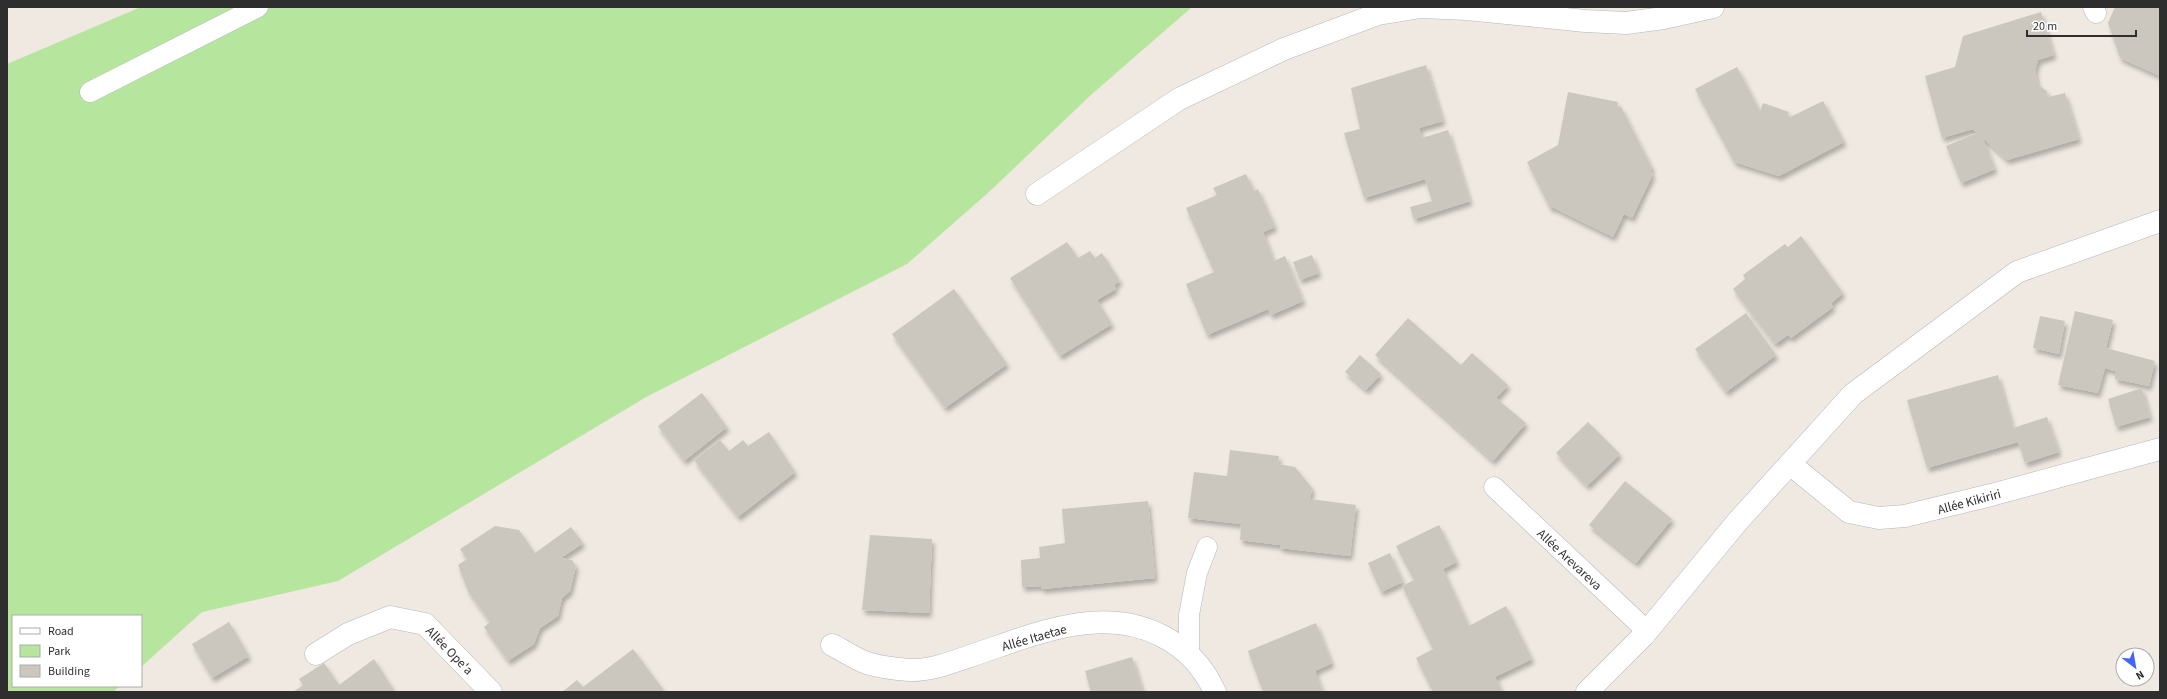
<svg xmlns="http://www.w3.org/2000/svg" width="2167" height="699" font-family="'Source Sans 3',sans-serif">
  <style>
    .green { fill: #b6e59e }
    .building { fill: #cbc7bf; filter: url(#shadow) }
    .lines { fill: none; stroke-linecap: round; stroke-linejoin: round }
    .service-casing { stroke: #b4b7c1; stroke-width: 21 }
    .minor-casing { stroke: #b4b7c1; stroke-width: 23 }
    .secondary-casing { stroke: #b4b7c1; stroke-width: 23 }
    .service { stroke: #fff; stroke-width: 20 }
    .minor { stroke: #fff; stroke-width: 22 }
    .secondary { stroke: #fff; stroke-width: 22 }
    .labels { text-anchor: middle; stroke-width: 3; stroke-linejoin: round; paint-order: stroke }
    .street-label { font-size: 13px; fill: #2e2e2e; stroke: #fff }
  </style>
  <defs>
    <filter id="shadow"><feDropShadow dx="2.5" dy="4.5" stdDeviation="2" flood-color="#0004"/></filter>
  </defs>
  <rect width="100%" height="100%" fill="#efe9e1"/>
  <path class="green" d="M141,7H1192L1092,94L989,192L907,264L648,396L338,581L202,612L141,667V616H13V686H120L113,692H7V64Z"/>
  <path class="building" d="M2115,7H2160V76L2120,58L2108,23Z
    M2041,12L2054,55L2038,60L2035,71L2038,85L2047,91L2048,97L2065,93L2079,139L2007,160L1983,138L1995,169L1961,183L1946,146L1977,133L1973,129L1942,138L1925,76L1955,67L1963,36Z
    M1426,65L1443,121L1419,128L1422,138L1448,130L1470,201L1414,219L1410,207L1432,201L1425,179L1364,198L1344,133L1360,129L1351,88Z
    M1737,67L1760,111L1763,103L1789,112L1786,119L1823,101L1844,142L1779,176L1734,162L1695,89Z
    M1568,92L1618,102L1617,106L1621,107L1652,168L1650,172L1653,174L1632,218L1624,214L1613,237L1554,208H1550L1527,162L1558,145Z
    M1246,174L1254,191L1258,189L1275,227L1263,232L1274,261L1285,256L1303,301L1271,315L1268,309L1207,335L1186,284L1214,272L1186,208L1217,195L1213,188Z
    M1801,236L1843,293L1831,303L1833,307L1791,338L1788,335L1775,344L1733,289L1745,279L1743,275L1785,244L1788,247Z
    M1067,242L1078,258L1090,251L1095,258L1102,253L1120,281L1114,285L1116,289L1097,300L1112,324L1060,356L1010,278Z
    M1312,255L1319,273L1300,280L1293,262Z
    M954,289L1007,364L945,408L892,334Z
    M2075,311L2113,320L2106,348L2155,361L2149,386L2115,379V371L2105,368L2098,393L2058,385Z
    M1746,313L1776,355L1726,392L1695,349Z
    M2040,316L2065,321L2059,354L2033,348Z
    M1408,318L1461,365L1472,353L1508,385L1496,398L1526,423L1493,461L1375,355Z
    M1360,355L1381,374L1366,390L1345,372Z
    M1998,375L2013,428L2047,417L2059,452L2025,463L2018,442L1927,468L1907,400Z
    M2142,388L2150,417L2116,427L2108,399Z
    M702,393L727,427L684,461L658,426Z
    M1588,422L1620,454L1587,486L1556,453Z
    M769,432L795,472L738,517L694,460L720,440L729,451L743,440L748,446Z
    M1230,450L1279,456L1278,464L1295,467L1312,488L1310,499L1356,505L1350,556L1280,548V545L1240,540L1241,524L1188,518L1194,472L1227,476Z
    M1625,481L1672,519L1636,563L1589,525Z
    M1148,501L1155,578L1042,589L1041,586L1022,587L1021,560L1040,558L1039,547L1065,543L1062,509Z
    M1439,525L1457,562L1443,569L1469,626L1506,606L1532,659L1495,677L1503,692H1433L1416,658L1433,649L1402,586L1414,580L1396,546Z
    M495,526L519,530L535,553L571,527L583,543L561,558L572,560L576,566L570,591L562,598L558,616L540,628L534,644L508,661L484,627L490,622L468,591L458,565L467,559L460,549Z
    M870,535L932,539L929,613L862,610Z
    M1390,553L1403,582L1381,592L1368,563Z
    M229,622L249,656L212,678L192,644Z
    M1316,623L1332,663L1315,671L1323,692H1263L1248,651Z
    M633,649L665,692H562L577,680L583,687Z
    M1132,657L1143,692H1091L1085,671Z
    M374,659L395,692H293L303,685L299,679L324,663L339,685Z"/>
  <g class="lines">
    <defs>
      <path id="service" d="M2093,7L2096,13
        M90,92L258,7
        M1494,487L1647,631
        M1189,655V615L1197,573L1207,547"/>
      <path id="minor" d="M1037,194L1179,99L1284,49L1378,14L1421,7L1467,9L1585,21L1626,23L1664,18L1713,7
        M1790,464L1849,512L1879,518L1905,516L1991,495L2160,449
        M832,645C843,650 855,659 867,663C879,667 896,669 909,670C930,671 953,662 973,655C1033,635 1101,604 1162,636C1186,648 1204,668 1215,692
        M316,654L348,634L390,617L425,624L491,692"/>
      <path id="secondary" d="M1587,692L1644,635L1738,521L1853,394L2017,272L2160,221"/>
    </defs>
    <use href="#service" class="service-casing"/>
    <use href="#minor" class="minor-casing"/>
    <use href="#secondary" class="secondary-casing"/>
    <use href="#service" class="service"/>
    <use href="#minor" class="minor"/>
    <use href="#secondary" class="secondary"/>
  </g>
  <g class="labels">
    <g class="street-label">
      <text transform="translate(1969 501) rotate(-15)" y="5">Allée Kikiriri</text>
      <text transform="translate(1570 559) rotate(43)" y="5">Allée Arevareva</text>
      <text transform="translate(1034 637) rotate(-16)" y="5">Allée Itaetae</text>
      <text transform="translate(450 650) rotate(46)" y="5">Allée Ope'a</text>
    </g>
  </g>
  <rect width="2167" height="699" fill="none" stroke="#2e2e2e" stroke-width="16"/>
  <rect x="12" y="615" width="130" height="72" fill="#ffffff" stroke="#ababab"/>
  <rect x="20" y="628" width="20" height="6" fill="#ffffff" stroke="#ababab"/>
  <text x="48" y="635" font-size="12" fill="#2e2e2e">Road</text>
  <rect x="20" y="645" width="20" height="12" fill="#b6e59e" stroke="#ababab"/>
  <text x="48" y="655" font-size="12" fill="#2e2e2e">Park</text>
  <rect x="20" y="665" width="20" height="12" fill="#cbc7bf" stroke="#ababab"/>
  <text x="48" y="675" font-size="12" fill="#2e2e2e">Building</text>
  <g transform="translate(2135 667) rotate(149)"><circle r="19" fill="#ffffff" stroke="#ababab"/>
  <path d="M0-3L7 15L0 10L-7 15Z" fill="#4264fb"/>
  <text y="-6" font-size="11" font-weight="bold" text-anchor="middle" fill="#2e2e2e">N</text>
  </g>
  <path d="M2027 30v6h109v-6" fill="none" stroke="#2e2e2e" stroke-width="2"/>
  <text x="2033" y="30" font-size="12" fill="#2e2e2e" stroke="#ffffff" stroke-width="3" paint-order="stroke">20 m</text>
</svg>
